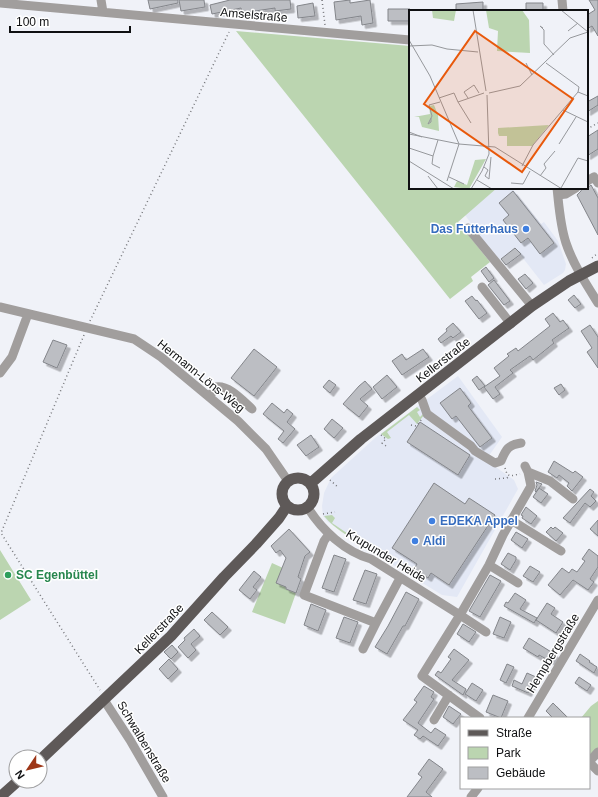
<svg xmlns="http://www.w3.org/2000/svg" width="598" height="797" font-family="Arial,sans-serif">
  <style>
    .built { fill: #e3e8f5 }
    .green { fill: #bbd5b0 }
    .building { fill: #bcbec3; stroke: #83858a; filter: url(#shadow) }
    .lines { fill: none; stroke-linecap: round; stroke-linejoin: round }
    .path { stroke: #76777b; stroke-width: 1.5; stroke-dasharray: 1 3; stroke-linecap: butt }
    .minor { stroke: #a19e9d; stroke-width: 9 }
    .major { stroke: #5e5958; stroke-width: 11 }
    .shop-dot { fill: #3f7fe0; stroke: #fff; stroke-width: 1.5 }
    .leisure-dot { fill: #2e9e5b; stroke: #fff; stroke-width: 1.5 }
    .labels { text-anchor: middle; stroke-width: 3; stroke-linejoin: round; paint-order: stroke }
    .street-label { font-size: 12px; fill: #0f1012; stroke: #fff }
    .shop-label { font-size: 12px; font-weight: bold; fill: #366cbe; stroke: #fff; text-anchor: start }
    .leisure-label { font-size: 12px; font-weight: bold; fill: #27864d; stroke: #fff; text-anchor: start }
    .inset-road { fill: none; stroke: #96989c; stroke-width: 1 }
    .view { fill: #e8590c; fill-opacity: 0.15; stroke: #e8590c; stroke-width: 2 }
    .inset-edge { fill: none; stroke: #0f1012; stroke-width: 2 }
  </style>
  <defs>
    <filter id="shadow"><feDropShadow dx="3.5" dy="3.5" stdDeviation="0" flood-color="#0004"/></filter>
  </defs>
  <rect width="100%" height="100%" fill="#f0f2f8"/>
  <path class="built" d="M497,188H512L541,224L544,222L558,241L566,264L565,270L563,273L544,285L515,248L498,261L465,215Z
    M458,376L502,437L486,460L514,480L518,489L457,597L442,595L369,550L328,522L323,516L322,506L324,493L331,478L375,438Z"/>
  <path class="green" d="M236,31L410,46V188H497L458,222L490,262L471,277L473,281L450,299Z
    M417,407L420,410L417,412L420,417L423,414L424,415L417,424L409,415L387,432L391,438L388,439L381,434Z
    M332,515L335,518L332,523L369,548L373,543L371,550C355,540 335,530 324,516Z
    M0,550L31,600L0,620Z
    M272,563L283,568L286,587V589L296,593L285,624L252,612Z
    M598,701V759L589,762V718H581L591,706Z"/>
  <path class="building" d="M148,0H178V3L150,9Z
    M179,0H204L205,7L181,11Z
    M230,0H290L291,9L275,11V8L242,13L241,8L212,14L210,5Z
    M350,0V3L370,0L373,23L362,25L361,16L336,20L334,2Z
    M589,0H598V36L592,26L587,29V15L595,10Z
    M483,2V11H456V4Z
    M313,3L315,16L298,18L297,6Z
    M526,3H543V11H526Z
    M388,9H410V21H388Z
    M598,96V105L587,112V102Z
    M598,130V149L587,156V137Z
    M591,185L598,198V235L577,195L581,191L582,188H587Z
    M513,191L554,243L540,254L528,238L521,243L503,220L509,215L499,203Z
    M515,248L521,254L506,265L501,259Z
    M486,267L494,278L489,282L481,271Z
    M525,274L533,283L526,289L518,279Z
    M494,280L510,301L504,305L488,285Z
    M574,295L581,304L575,308L568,300Z
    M472,296L476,301L477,300L487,313L479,319L465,301Z
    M553,313L560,322L563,320L569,328L552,340L554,343L533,360L530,356L510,370L513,373L495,387L500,394L493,399L484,387L500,376L494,368L509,356L507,354L516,348L518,351L550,326L545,319Z
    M453,323L461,332L453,338L451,336L441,343L438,339L447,331L446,329Z
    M590,325L598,337V368L587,352L592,348L581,331Z
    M53,340L67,345L57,368L43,362Z
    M254,349L277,367L254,396L231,378Z
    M423,349L429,357L402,375L392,361L402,354L406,360Z
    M387,375L397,387L382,399L373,387Z
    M477,376L485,386L479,390L472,380Z
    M329,380L336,385L330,393L323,387Z
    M365,381L372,389L360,399L368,406L359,417L343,404L359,386Z
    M561,384L565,390L559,395L554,388Z
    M460,388L471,403L468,406L492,438L480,447L456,416L452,419L440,403Z
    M272,403L284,413L287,409L293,414L287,422L295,429L283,443L278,439L284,431L263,414Z
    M332,419L343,428L334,438L324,429Z
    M420,422L470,455L458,475L407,442Z
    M311,435L319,447L306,456L297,445Z
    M554,461L573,473L575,471L583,477L572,491L567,486L569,483L559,475L557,478L548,472Z
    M536,482L542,484L536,492L535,491L537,485Z
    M434,483L465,504L469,498L495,515L449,585L431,573L428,578L414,569L417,564L392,548Z
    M539,488L548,494L541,503L533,497Z
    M590,489L594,492L591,496L596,501L590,507L585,503L570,523L563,518Z
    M526,507L537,516L531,524L522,518L523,516L521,515Z
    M598,520V536L590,529Z
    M551,527L553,529L555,527L563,533L556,541L546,532Z
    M289,529L310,552L305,556L298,577L301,579L296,593L286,589V587L276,583L286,558L280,550L276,553L271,546Z
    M516,532L528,539L522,548L511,540Z
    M589,549L598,556V567L590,579L594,582L588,590L573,580L560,595L548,585L562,568L569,573L572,569L577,572L585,561L582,559Z
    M508,553L516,557V560L510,570L501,564Z
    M334,555L346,559L334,592L322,588Z
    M530,566L540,572L533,582L523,576Z
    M365,570L377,574L366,604L353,600Z
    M254,571L261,577L253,587L257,590L250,599L239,590Z
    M490,575L501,581L480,617L469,611Z
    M406,592L419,599L405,626H403L387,654L375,647L388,626Z
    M515,593L526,600L520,609L537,618L534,623L504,606L506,602L508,603Z
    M547,603L555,608L551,614L563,622L556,633L536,620Z
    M311,604L326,610L318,631L304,625Z
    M212,612L228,627L220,635L204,620Z
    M344,617L358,622L350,643L336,638Z
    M500,617L511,622L504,638L493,634Z
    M463,624L476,632L469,642L457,634Z
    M194,629L200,636L191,644L196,650L188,658L178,647L185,640L184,638Z
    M529,638L556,655L552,662L539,655L538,657L523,648Z
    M172,645L178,652L171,659L164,652Z
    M454,649L469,660L452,680L466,689L463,695L435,675L438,671L441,673L451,659L448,657Z
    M580,654L590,661L589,662L597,667L594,673L576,661Z
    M169,659L178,669L168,679L159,669Z
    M507,664L514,667L506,683L500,680Z
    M527,673L536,677L528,693L512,686L514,680L522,684Z
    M579,677L591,685L587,691L575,683Z
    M472,683L483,690L476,701L465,694Z
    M424,686L434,692L431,697L434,699L418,723L431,733L435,728L446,735L438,746L423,736L420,739L414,735L418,730L403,720L417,702L414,700Z
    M493,695L508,701L501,718L486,712Z
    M553,703L568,718H553L546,711Z
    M449,706L461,714L453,724L443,717Z
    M429,759L443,769L426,792L432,797H407L422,777L418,774Z"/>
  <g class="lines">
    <path class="path" d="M322,0L325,25
      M587,129L598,123
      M592,258L598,253
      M90,321L229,32
      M84,335L1,533L100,690
      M411,425L416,426L422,419
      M381,435L386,439L382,443L386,446
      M505,468L507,474L510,476L520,474
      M495,479L507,478L509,476
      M330,480L339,488
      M323,514L335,512"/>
    <path class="minor" d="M101,0L103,12
      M562,0L563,11
      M0,3L410,40
      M587,181L594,177L598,183
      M557,188C559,206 560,225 566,243C573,264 586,284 598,303
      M558,195L566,194L576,188
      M468,228L532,306
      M482,287L511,324
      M0,307L134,339L161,357L238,421L266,449L288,481
      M0,373L12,357L28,314
      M419,395L422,400L427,414L471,446L475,451L495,463L501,461C506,449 508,445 521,443
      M209,397L216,387C229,385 243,401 252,409
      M528,472L550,481L573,499
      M308,508C322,530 345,552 371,559L460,615L422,676L480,718
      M511,520L561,551
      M329,534L324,541L304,595L376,623L400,578
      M489,565L518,583
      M486,632L460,615L489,565L503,535L531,486L528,472L525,466
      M363,649L376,623
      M104,700L130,740L163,797
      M528,718L598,600
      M434,720L449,695
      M589,762L598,752
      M589,762L598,771
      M471,797L478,788"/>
    <path class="major" d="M282 494a16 16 0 1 1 32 0a16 16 0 1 1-32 0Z
      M311,483L361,439L532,306L569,281L598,266
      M40,760L171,636L224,577L256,544L279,518L287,506
      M0,797L18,781"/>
  </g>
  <g class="shop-dot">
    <circle cx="526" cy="229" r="4"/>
    <circle cx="432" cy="521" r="4"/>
    <circle cx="415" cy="541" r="4"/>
  </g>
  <circle class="leisure-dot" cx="8" cy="575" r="4"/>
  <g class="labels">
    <g class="street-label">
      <text transform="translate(254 15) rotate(5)" y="4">Amselstraße</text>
      <text transform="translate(443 360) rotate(-38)" y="4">Kellerstraße</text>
      <text transform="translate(201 376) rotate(39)" y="4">Hermann-Löns-Weg</text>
      <text transform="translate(386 556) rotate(31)" y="4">Krupunder Heide</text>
      <text transform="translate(159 629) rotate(-46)" y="4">Kellerstraße</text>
      <text transform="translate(553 653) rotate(-59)" y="4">Hempbergstraße</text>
      <text transform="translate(144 742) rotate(59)" y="4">Schwalbenstraße</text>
    </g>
    <g class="shop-label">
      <text x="518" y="233" text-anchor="end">Das Futterhaus</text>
      <text x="440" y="525">EDEKA Appel</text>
      <text x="423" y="545">Aldi</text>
    </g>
    <g class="leisure-label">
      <text x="16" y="579">SC Egenbüttel</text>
    </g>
  </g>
  <g transform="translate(409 10)">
    <rect width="179" height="179" fill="#f0f2f8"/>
    <path d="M23,0H47L45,11L24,8ZM77,0H113L120,10L121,43L88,41L89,21L80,18ZM25,95L29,105L30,121L13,117L10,107H5L21,104L20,96ZM140,115L123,136H98V126H90L89,123V118ZM77,149L60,179L45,177L48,171L58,175L66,150Z" fill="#bbd5b0"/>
    <path class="inset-road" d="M64,0L77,81M152,0L179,22M134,18L131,16L135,20V34L145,45M159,21L169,13M0,30L21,66L50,134L38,171M0,36L23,35L38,39L69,42M117,53L123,65M137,53L170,77L169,82L179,86M80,83L111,76L161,28L179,22M30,88L45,83L49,92L75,83M59,88L55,82L65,75L70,83M49,92L62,113M154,100L179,112M22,108V112L19,114L23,106L20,95L31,92M0,122L13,127M0,124L50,134L86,137L153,179M150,134L167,107M0,138L24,146L29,130M24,146L23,154L31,158M0,151L45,179M113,156L124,135L169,82M75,157L79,160L76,166L80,169L82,147M19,166L29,179M131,166L137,158L135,154L146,141M40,167L55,174M68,170L83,179M102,173L114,174L121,161M152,178L169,148L179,151M62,179L73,161L80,144L78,85"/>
    <path class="view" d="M66,21L164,89L113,162L15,94Z"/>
    <rect width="179" height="179" class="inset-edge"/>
  </g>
  <rect x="460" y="717" width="130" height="72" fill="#ffffff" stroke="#9f9fa0"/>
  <rect x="468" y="730" width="20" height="6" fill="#5e5958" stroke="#9f9fa0"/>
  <text x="496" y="737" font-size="12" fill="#0f1012">Straße</text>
  <rect x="468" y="747" width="20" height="12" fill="#bbd5b0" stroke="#9f9fa0"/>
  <text x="496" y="757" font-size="12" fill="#0f1012">Park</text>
  <rect x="468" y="767" width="20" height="12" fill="#bcbec3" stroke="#9f9fa0"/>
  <text x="496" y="777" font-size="12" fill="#0f1012">Gebäude</text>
  <g transform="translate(28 769) rotate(235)"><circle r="19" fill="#ffffff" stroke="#9f9fa0"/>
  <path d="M0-3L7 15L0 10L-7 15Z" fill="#9d3617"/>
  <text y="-6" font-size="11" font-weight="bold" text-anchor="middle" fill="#0f1012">N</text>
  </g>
  <path d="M10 26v6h120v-6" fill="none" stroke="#0f1012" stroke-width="2"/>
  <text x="16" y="26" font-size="12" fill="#0f1012" stroke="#ffffff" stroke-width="3" paint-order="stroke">100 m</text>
</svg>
